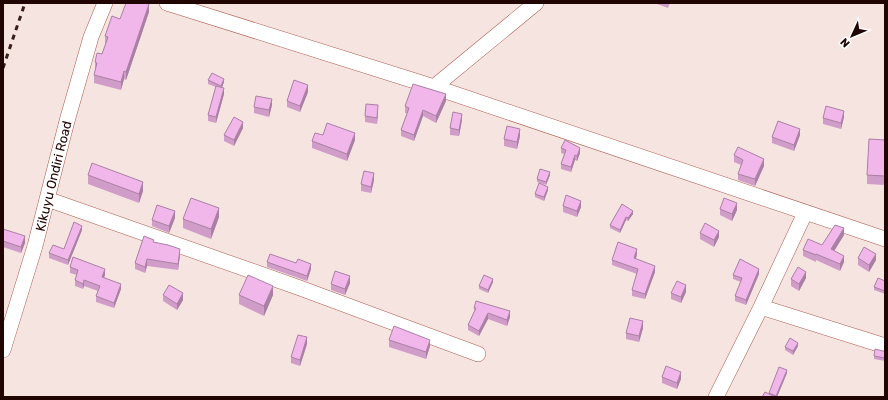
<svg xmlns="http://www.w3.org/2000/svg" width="888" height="400" font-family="Rubik,sans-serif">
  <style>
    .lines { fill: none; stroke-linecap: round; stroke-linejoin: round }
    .minor-casing { stroke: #ac5f51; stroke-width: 16 }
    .minor { stroke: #fff; stroke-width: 15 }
    .rail { stroke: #391e1c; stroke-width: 3; stroke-dasharray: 5 5; stroke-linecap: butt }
    .wall { fill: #d09dc9 }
    .shaded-wall { fill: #a980a4 }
    .building { fill: #f2b7ea; stroke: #a980a4 }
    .labels { text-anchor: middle; stroke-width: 3; stroke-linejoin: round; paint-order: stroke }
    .street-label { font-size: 13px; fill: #210503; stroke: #fff }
  </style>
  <rect width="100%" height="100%" fill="#f6e4e1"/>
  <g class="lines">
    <defs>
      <path id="minor" d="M167,3L434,87L885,239
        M434,87L536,3
        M47,199L300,288L478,354
        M761,307L885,346
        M3,350L35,246L67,121L91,37L105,3
        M716,397L761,307L805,213"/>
    </defs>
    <use href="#minor" class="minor-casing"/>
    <use href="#minor" class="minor"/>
    <path class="rail" d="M3,68L25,3"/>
  </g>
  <path class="wall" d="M657,3H670L668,8L657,4Z
    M149,12L126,80L124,79L121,90L94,83V75L95,70V62L102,54L106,44H105V36L120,19Z
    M208,80L224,82L222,87L224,94L216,123L208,121V115L216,87L208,84Z
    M308,92L300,112L287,107V101Z
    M446,101L436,123L423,116L414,141L401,136V130L407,113H405V106Z
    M272,105L269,117L254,113V107Z
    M378,112L377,124L365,122V116Z
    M844,117L841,129L823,124V118Z
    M462,120L459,136L450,135V128Z
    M243,128L234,146L224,141V135Z
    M323,135L355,140L347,161L312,148V141Z
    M800,135L794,151L772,143V137Z
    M520,136L517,149L504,146V139Z
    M885,140V185L867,184V175Z
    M561,148L580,153L577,161L575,160L571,172L561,169V164L564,154L561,153Z
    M734,155L764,166L755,186L738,180V174L741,165L734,162Z
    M88,175L143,191L139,203L88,184Z
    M550,175L546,185L537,182V179Z
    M374,180L371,193L361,191V184Z
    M548,190L544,201L535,197V194Z
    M622,204L633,214L628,221L626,220L620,233L610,228V225Z
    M563,206L581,207L577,217L563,212Z
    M720,209L737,210L732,221L720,215Z
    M219,217L211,239L183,228V219Z
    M175,218L169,233L152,226V220Z
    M3,229L25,243L21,253L3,247Z
    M82,230L68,265L49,258V253L64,249Z
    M700,233L719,237L714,247L700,239Z
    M844,235L834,251L844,262L840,271L816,260V262L803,256V250L822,245Z
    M154,243L180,255L178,270L147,266L145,273L135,269V263Z
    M637,254L636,259L655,272L645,299L632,296V290L637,274L612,265V260Z
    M858,258L876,260L869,272L858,265Z
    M267,262L296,263L311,269L307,281L267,267Z
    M70,267L105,275L104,277L121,289L114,308L96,302V296L98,291L84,286L83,289L75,286V280L77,275L70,273Z
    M759,274L746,305L735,301V296L741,282L733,279V275Z
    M806,278L799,291L791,286V279Z
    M885,281V294L874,290V287Z
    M493,282L488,293L479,289V286Z
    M350,283L345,295L331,290V284Z
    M686,292L681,303L671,299V293Z
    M163,295L183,300L177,310L163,301Z
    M239,295H273L264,316L239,304Z
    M474,308L510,317L507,326L488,319L479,336L468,330V325L474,312Z
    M643,328L639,342L626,339V333Z
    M389,340L430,346L426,359L389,347Z
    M307,344L300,366L291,363V357Z
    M798,346L793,355L785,350V347Z
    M883,351H885V361L874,359V356Z
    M787,373L777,397H762L769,394V393Z
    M662,377L681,379L677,389L662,383Z"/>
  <path class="shaded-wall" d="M149,4V12L126,80V72Z
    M124,71V79L121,90V82Z
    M224,79V82L221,90V86Z
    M308,85V92L300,112V106Z
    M224,88V94L216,123V117Z
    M446,94V101L436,123V116Z
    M272,99V105L269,117V110Z
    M378,105V112L377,124V118Z
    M423,110V116L414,141V135Z
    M844,111V117L841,129V123Z
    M462,114V120L459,136V130Z
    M243,122V128L234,146V140Z
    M520,129V136L517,149V142Z
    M800,129V135L794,151V145Z
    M355,133V140L347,161V154Z
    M580,148V153L577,161V156Z
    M575,155V160L571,172V167Z
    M764,159V166L755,186V179Z
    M550,172V175L546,185V182Z
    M374,173V180L371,193V187Z
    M143,182V191L139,203V194Z
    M548,187V190L544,201V197Z
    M581,201V207L577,217V211Z
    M737,203V210L732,221V214Z
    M219,208V217L211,239V229Z
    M175,211V218L169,233V226Z
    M633,211V214L628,221V218Z
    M626,217V220L620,233V230Z
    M82,226V230L68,265V260Z
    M844,228V235L831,256V249Z
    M719,231V237L714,247V240Z
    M25,236V243L21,253V247Z
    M180,249V255L178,270V264Z
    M637,249V254L634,264V258Z
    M876,254V260L869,272V265Z
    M844,256V262L840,271V264Z
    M147,259V266L145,273V267Z
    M311,264V269L307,281V276Z
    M655,266V272L645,299V294Z
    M105,269V275L102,282V277Z
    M759,269V274L746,305V300Z
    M806,272V278L799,291V284Z
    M350,276V283L345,295V289Z
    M493,279V282L488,293V290Z
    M84,280V286L83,289V284Z
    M121,284V289L114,308V303Z
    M686,285V292L681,303V297Z
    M273,286V295L264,316V306Z
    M183,293V300L177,310V304Z
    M510,311V317L507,326V320Z
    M488,313V319L479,336V331Z
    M643,321V328L639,342V336Z
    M307,337V344L300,366V360Z
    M430,340V346L426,359V352Z
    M798,343V346L793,355V351Z
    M787,370V373L777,397H776Z
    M681,372V379L677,389V383Z"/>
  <path class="building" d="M126,3H146L149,4L126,72L124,71L121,82L94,75L97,63L95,62L97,53L102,54L108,37L105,36L112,16L120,19Z
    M212,73L224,79L221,86L208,80Z
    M294,80L308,85L300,106L287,101Z
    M413,84L446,94L436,116L423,110L414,135L401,130L409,108L405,106Z
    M216,86L224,88L216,117L208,115Z
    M256,96L272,99L269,110L254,107Z
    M366,104L378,105L377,118L365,116Z
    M826,106L844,111L841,123L823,118Z
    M453,112L462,114L459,130L450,128Z
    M234,117L243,122L234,140L224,135Z
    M778,121L800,129L794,145L772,137Z
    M327,123L355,133L347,154L312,141L315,133L323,135Z
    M507,126L520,129L517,142L504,139Z
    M869,139L885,140V176L867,175Z
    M565,140L580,148L577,156L575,155L571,167L561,164L566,150L561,148Z
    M738,147L764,159L755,179L738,174L743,160L734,155Z
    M92,163L143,182L139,194L88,175Z
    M540,169L550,172L546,182L537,179Z
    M364,171L374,173L371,187L361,184Z
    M539,183L548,187L544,197L535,194Z
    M566,195L581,201L577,211L563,206Z
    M191,198L219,208L211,229L183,219Z
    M724,198L737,203L732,214L720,209Z
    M622,204L633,211L628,218L626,217L620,230L610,225Z
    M157,205L175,211L169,226L152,220Z
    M74,222L82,226L68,260L49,253L53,245L64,249Z
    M705,223L719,231L714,240L700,233Z
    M835,225L844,228L831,249L844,256L840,264L816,254V255L803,250L808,239L822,245Z
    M3,229L25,236L21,247L3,241Z
    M144,236L154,240L153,242L168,245L180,249L178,264L147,259L145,267L135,263Z
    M618,242L637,249L634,258L655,266L645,294L632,290L638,269L612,260Z
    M864,247L876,254L869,265L858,258Z
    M270,254L296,263L298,259L311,264L307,276L267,262Z
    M73,257L105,269L102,277L121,284L114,303L96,296L100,286L84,280L83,284L75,280L78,270L70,267Z
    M740,259L759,269L746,300L735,296L742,278L733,275Z
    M798,267L806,272L799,284L791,279Z
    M335,271L350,276L345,289L331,284Z
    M248,275L273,286L264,306L239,295Z
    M484,275L493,279L488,290L479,286Z
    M878,278L885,281V291L874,287Z
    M677,281L686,285L681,297L671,293Z
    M169,285L183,293L177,304L163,295Z
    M476,301L510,311L507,320L488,313L479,331L468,325L476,308H474Z
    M630,318L643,321L639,336L626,333Z
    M394,326L430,340L426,352L389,340Z
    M298,335L307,337L300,360L291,357Z
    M790,338L798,343L793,351L785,347Z
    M875,349L883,351H885V358L874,356Z
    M666,366L681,372L677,383L662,377Z
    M779,367L787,370L776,396L769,393Z
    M765,392L775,397H762Z"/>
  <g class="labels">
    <g class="street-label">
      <text transform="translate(53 176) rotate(-76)" y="5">Kikuyu Ondiri Road</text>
    </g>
  </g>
  <rect width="888" height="400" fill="none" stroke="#210503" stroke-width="8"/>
  <g transform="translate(852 36) rotate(226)" stroke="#ffffff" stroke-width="3" paint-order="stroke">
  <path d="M0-3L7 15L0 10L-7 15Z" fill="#210503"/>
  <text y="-6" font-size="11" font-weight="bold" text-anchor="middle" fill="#210503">N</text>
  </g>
</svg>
